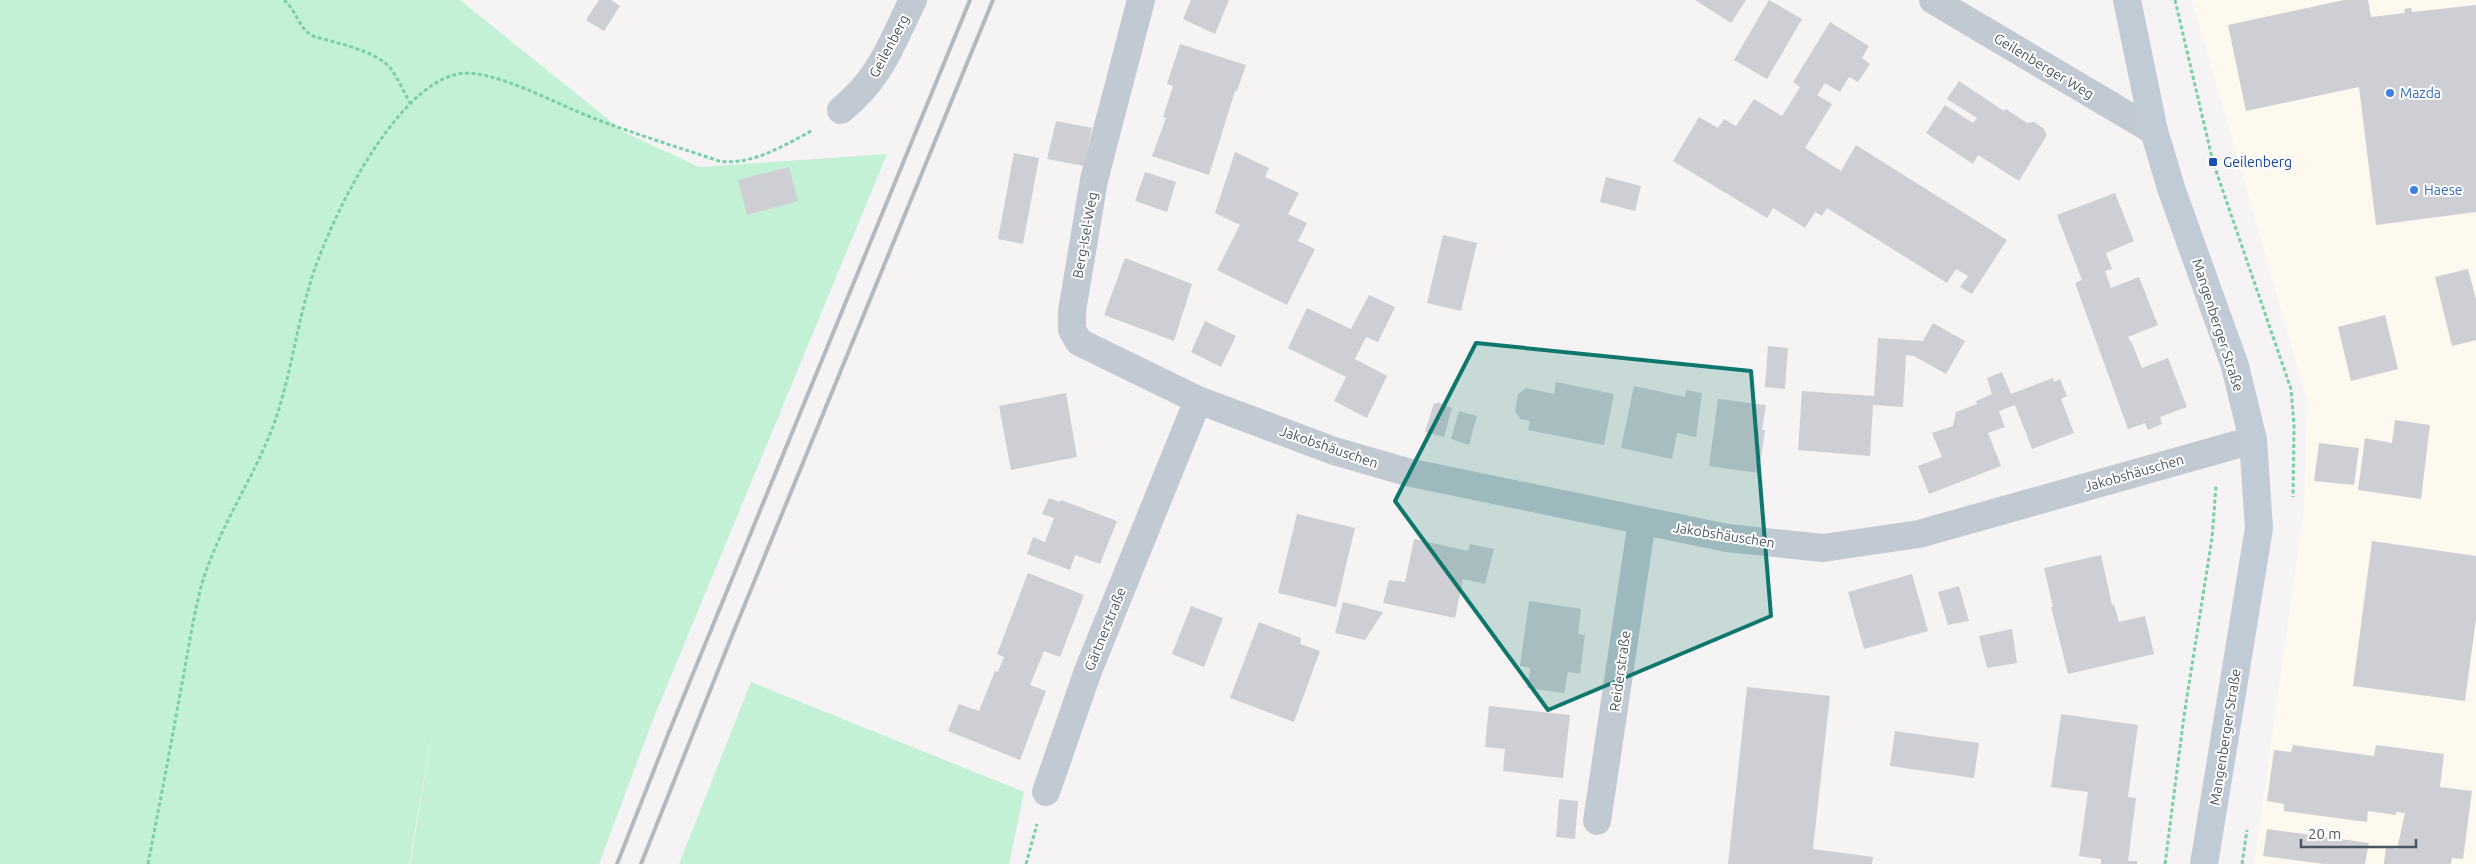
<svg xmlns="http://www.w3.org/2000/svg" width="2476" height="864" font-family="Ubuntu,sans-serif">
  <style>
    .commercial { fill: #fdf9ef }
    .green { fill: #c3f1d5 }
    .building { fill: #cdcfd5 }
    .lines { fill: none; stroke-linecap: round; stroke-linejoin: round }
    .path { stroke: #7ad0a6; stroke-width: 3; stroke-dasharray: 4 2.5; stroke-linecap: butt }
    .minor { stroke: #c1cad2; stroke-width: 28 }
    .secondary { stroke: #c1cbd6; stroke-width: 28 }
    .rail { stroke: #b5b8bd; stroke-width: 4 }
    .marked { fill: #0f766e; fill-opacity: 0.2; stroke: #0f766e; stroke-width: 4; stroke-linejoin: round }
    .shop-dot { fill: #3f7fe0; stroke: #fff; stroke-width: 2 }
    .transit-dot { fill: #1a4fb4; stroke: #fff; stroke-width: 2 }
    .labels { text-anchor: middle; stroke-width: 4; stroke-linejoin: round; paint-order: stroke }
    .street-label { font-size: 14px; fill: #4a5661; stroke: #fff }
    .shop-label { font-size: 14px; fill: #366cbe; stroke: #fff; text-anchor: start }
    .transit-label { font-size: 14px; fill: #164399; stroke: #fff; text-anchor: start }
  </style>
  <rect width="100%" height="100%" fill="#f5f3f3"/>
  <path class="commercial" d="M2192,0H2476V864H2254L2304,508L2307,401Z"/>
  <path class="green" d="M0,0H460L624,132L699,167L887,154L652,722L599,864H410L436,710L409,864H0Z
    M751,682L1024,792L1009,864H679Z"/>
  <path class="building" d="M599,0H611L620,6L604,31L586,20Z
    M1191,0H1229L1215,34L1183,19Z
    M1695,0H1746L1731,23Z
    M1769,0L1802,19L1767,79L1734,60Z
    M2344,0H2368L2371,17L2405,13L2404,9L2411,8L2412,12L2476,5V212L2376,225L2359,87L2246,111L2228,25Z
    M1830,22L1869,46L1862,58L1870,64L1858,82L1849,77L1840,92L1825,83L1817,95L1832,104L1805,148L1841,171L1856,145L2007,240L1972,294L1960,287L1968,276L1956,269L1947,283L1827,208L1822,216L1815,212L1805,228L1773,208L1767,218L1673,161L1699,117L1718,128L1724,119L1736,126L1754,99L1782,116L1800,87L1793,82Z
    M1180,44L1246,65L1237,91H1235L1209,175L1152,156L1166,118L1163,117L1173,86L1167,84Z
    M1959,81L2004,111L2006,109L2027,123L2034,122L2043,128L2047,135L2019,181L1978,155L1973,164L1926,133L1945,105L1973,123L1977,118L1947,99Z
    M1056,121L1092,128L1084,166L1047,159Z
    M1235,152L1269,168L1265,177L1299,193L1288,214L1307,223L1298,241L1315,249L1287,305L1217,270L1240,225L1215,213Z
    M1014,153L1039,158L1023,244L998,239Z
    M789,167L798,201L747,215L738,180Z
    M1145,172L1176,182L1167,212L1135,201Z
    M1606,177L1641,186L1635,211L1600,202Z
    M2115,193L2134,241L2106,253L2112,269L2105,271L2111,288L2139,277L2158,325L2128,337L2130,341H2131L2142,368L2168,358L2187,407L2160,417L2162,424L2148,430L2145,423L2128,429L2075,283L2082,280L2057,215Z
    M1443,235L1477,243L1461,311L1427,303Z
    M1125,258L1192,284L1174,341L1104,315Z
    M2468,269L2476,299V340L2452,346L2435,277Z
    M1369,295L1395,307L1378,342L1366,337L1355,359L1387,376L1367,418L1334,401L1346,377L1288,348L1307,308L1351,329Z
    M2385,315L2398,369L2351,381L2338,327Z
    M1205,321L1236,336L1221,367L1191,352Z
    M1933,323L1965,341L1946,374L1914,356L1906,355L1903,407L1873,405L1870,456L1798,450L1802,391L1874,396L1878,338L1923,341Z
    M1768,346L1788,348L1785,389L1765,387Z
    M2002,372L2011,394L2053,378L2054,382L2060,379L2067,396L2061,399L2074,433L2032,449L2015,405L1999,411L2005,427L1988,433L2001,466L1929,494L1918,466L1942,457L1932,433L1953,426L1956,412L1977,404L1976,401L1992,394L1987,378Z
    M1556,382L1614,394L1604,445L1528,430L1530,421L1520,419L1515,411L1518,394L1526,388L1554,394Z
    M1634,386L1685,397L1686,390L1702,393L1696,437L1677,433L1672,459L1621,448Z
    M1066,393L1077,457L1011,470L999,406Z
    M1718,399L1766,405L1762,430H1765L1759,473L1709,466Z
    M1437,402L1452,408L1444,437L1425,432L1434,403L1437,404Z
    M1459,411L1477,416L1469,445L1451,439Z
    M2395,420L2430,425L2421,499L2358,490L2365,438L2392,443Z
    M2319,443L2359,448L2354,485L2314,481Z
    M1049,498L1060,502L1061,500L1117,521L1100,564L1075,555L1070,570L1027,554L1033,537L1045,542L1054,518L1042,514Z
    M1297,514L1355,528L1336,607L1278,593Z
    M1414,539L1468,551L1470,544L1494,549L1485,584L1463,579L1455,618L1383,603L1389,580L1405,582Z
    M2372,541L2476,556V619L2465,701L2353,686Z
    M2101,555L2112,605H2114L2119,622L2145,616L2154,654L2068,674L2051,607H2053L2044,568Z
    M1028,573L1084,595L1060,657L1044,651L1030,685L1046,691L1020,760L948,731L959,704L979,711L995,671L998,672L1004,657L997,654Z
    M1912,574L1928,631L1864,649L1848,592Z
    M1959,586L1969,621L1948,625L1938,592Z
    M1529,601L1581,609L1578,634L1585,635L1580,674L1568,672L1564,693L1527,688L1530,668L1520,666Z
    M1343,602L1383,612L1365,640L1335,633Z
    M1191,606L1223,618L1204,667L1172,654Z
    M1259,622L1301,638L1300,644L1320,651L1294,722L1230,698Z
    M2012,629L2017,663L1987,668L1979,636Z
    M1747,687L1830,696L1813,849L1873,857L1872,864H1728Z
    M1489,706L1570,715L1563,778L1503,771L1505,749L1485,747Z
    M2061,714L2138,725L2128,797L2136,798L2128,861H2137V864H2101V859L2079,856L2088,792L2051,787Z
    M1895,731L1979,743L1974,778L1890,766Z
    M2293,745L2374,756L2376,745L2444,754L2440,787L2472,791L2463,859L2452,858L2451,864H2384L2386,847L2397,849L2405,813L2396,812V815L2368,811L2367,822L2284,811V804L2267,801L2274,750L2291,752Z
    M1559,799L1578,801L1575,839L1556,837Z
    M2267,829L2369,843L2365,864H2324L2263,856Z"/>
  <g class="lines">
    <path class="path" d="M284,0C297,11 298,28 313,36C335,43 376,50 391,69C398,79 404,92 410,103
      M2175,0L2213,162L2291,389L2294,425L2293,497
      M148,864C159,807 170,751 180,694C187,658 192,622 201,587C217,531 251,483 272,429C290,382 295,332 310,284C327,225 393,87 458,74C491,67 560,106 593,118C635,134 677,147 719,161C752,166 785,145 813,130
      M1026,864L1037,824
      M2165,864L2184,716L2212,538L2216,486
      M2242,864L2247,830"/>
    <path class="minor" d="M1141,0L1094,180L1072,311V330L1079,342L1198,400L1334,451L1407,472L1727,538L1823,548L1919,534L2253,440
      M1933,0L2154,131
      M841,110C882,76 890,46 913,0
      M1046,792L1088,671L1198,400
      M1597,821L1642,521"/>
    <path class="secondary" d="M2127,0L2154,131L2172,191L2235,366L2253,440L2259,528L2204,864"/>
    <path class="rail" d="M617,864L669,732L970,0
      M641,864L729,643L993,0"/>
  </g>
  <path class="marked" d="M1476,343L1751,371L1771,616L1548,710L1395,501Z"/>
  <g class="shop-dot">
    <circle cx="2390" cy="93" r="5"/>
    <circle cx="2414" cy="190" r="5"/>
  </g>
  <rect class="transit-dot" x="2208" y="157" width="10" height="10" rx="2.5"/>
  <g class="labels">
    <g class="street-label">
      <text transform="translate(889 46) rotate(-62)" y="5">Geilenberg</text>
      <text transform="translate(2044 66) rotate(31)" y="5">Geilenberger Weg</text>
      <text transform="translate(1085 235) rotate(-80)" y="5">Berg-Isel-Weg</text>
      <text transform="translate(2218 325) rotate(72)" y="5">Mangenberger Straße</text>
      <text transform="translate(1329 447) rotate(19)" y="5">Jakobshäuschen</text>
      <text transform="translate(2134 473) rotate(-16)" y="5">Jakobshäuschen</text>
      <text transform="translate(1724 535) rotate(9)" y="5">Jakobshäuschen</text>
      <text transform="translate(1105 629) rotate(-68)" y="5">Gärtnerstraße</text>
      <text transform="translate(1620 671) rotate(-82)" y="5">Reiderstraße</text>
      <text transform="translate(2225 737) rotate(-81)" y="5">Mangenberger Straße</text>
    </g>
    <g class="shop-label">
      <text x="2400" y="98">Mazda</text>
      <text x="2424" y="195">Haese</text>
    </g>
    <g class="transit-label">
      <text x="2223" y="167">Geilenberg</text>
    </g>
  </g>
  <path d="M2301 839v8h115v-8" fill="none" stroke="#4a5661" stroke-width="2.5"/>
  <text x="2308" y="839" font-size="15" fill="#4a5661" stroke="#ffffff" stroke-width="4" paint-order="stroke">20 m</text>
</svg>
